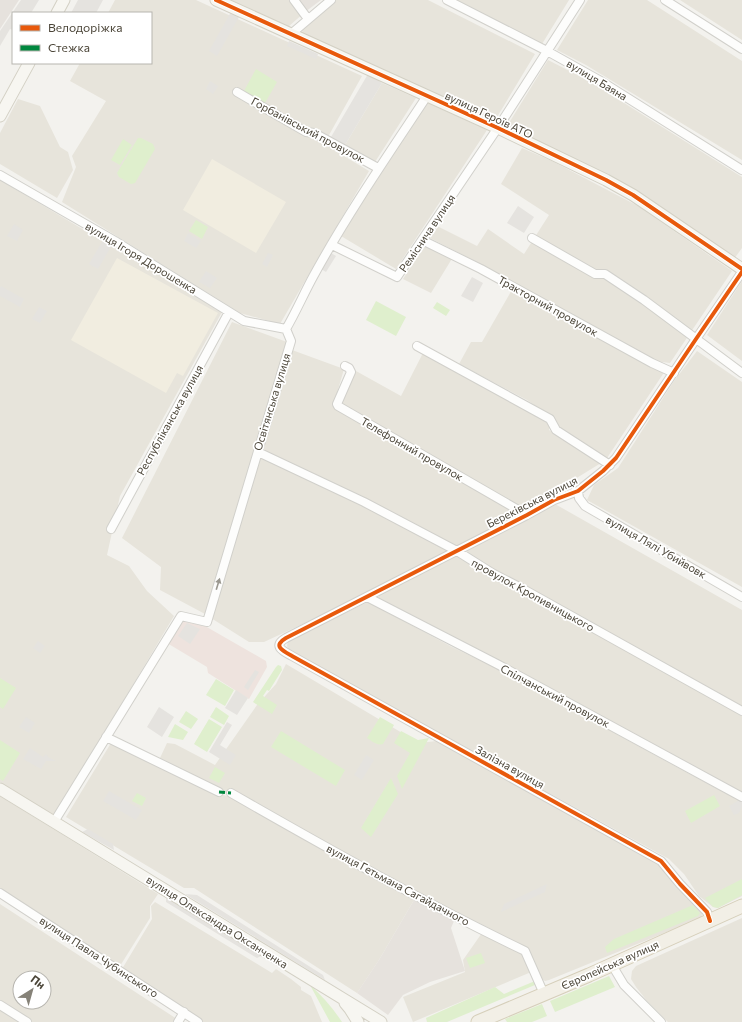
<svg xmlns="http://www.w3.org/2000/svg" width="742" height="1022" font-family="Commissioner,sans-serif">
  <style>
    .residential { fill: #e7e4db; fill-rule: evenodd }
    .industrial { fill: #e6e2dd }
    .education { fill: #f1ede0 }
    .medical { fill: #eee3de }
    .green { fill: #dfefcd }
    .parking { fill: #e5e3df }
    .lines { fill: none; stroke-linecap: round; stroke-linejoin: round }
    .street-casing { stroke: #d1d0cb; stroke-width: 10 }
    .secondary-casing { stroke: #d3d0c4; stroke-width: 13 }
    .primary-casing { stroke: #d6cfba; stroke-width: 15 }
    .street { stroke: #fdfdfc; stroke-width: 8 }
    .secondary { stroke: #f7f6f1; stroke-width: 11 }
    .primary { stroke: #f2efe6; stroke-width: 13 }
    .quiet { stroke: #00873e; stroke-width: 3; stroke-dasharray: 6 3; stroke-linecap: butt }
    .cycleway-casing { stroke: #fff; stroke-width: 6 }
    .cycleway { stroke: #e8590c; stroke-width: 4 }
    .oneway { fill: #9b9890 }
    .labels { text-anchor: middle; stroke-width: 3.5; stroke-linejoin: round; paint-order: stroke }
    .street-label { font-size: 11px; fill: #4b4538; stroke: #fff }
  </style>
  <rect width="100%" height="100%" fill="#f3f2ee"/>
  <path class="residential" d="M115,0H196L362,76L324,144L369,171L280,324L240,313L62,202L76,167L72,156L106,101L70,81L80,63H151V13H108Z
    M231,0H296L305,12L288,27Z
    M333,0H428L535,54L494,122L302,34L303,24Z
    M456,0H569L542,44Z
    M588,0H647L742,61V160L586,65L557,50Z
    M680,0H742V40Z
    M548,60L589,81L742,177V248L734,259L507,126Z
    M382,83L416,98L375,162L345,145Z
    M18,99L40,106L60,147L68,152L73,170L57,198L0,164V133Z
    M426,102L487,130L396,269L341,236Z
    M522,148L552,161L638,206L732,271L670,363L654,361L484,266L430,238L437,226L477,246L488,229L524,254L549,215L501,184Z
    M0,180L222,312L120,496L107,555L129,566L147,591L174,616L55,816L0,782Z
    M426,244L453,257L431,293L403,279Z
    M742,281V361L707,335Z
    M513,288L665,371L607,458L558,428L553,418L527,400L459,364L471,342H482Z
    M232,322L287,342L205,614L160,590L161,567L122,538Z
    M292,350L344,369L333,407L519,513L456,548L262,450Z
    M697,351L742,382V587L587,500L594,485L618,468L674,381Z
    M423,353L526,409L550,425L549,430L601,463L523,511L341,405L356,371L401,396Z
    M260,455L363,505L445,547L448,554L361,597L264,642H249L211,618Z
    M555,504L742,610V707L505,577L464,551Z
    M457,554L480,570L742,715V792L378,600L379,595Z
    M368,602L452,647L498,669L671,764L742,802V896L718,908L713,907L699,896L684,874L669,859L289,650L287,646L288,641L290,639Z
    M286,664L419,743L437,741L659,864L701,911L702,915L701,918L549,980L545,981L542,979L536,970L413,1022L403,997L465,972L463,960L484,930L160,758L167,743L175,744L215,765L257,705L276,684Z
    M111,743L209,792L228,796L414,900L379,960L357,993L194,888H184L66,817Z
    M0,796L158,894L150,906V918L120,966L0,889Z
    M155,902L272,973L276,969L291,979L301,987V990L311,996L322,1022H201L122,969L152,919L151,906Z
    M0,904L180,1021V1022H31L0,1002ZM20,978H44V1002H20Z
    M742,918V1022H668L647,1001L636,987L631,979L632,971L636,966Z
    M0,1009L21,1022H0Z"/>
  <path class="industrial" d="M0,0H19L0,29Z
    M296,0H321L305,12Z
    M414,900L454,921L451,928L465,971L430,982L403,995L388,1015L357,993L379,960Z"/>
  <path class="education" d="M212,159L286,202L256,253L183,210Z
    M117,258L218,313L183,376L177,373L166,393L71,340Z"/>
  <path class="medical" d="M181,621L205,626L266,661L267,667L249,699L208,673L207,667L167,643Z"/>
  <path class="green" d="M256,69L277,82L265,103L244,91Z
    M138,138H141L153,144L155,149L135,183L131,184L119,177L117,173Z
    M123,139L132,145L120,165L111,160Z
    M196,220L208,227L202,239L189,231Z
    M376,301L406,317L396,336L366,320Z
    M437,302L450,310L446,316L433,308Z
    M278,665L281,666L282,670L269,691L267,690L263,696L277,705L272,714L253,702L276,667Z
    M0,678L16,688L3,709L0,707Z
    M216,679L234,690L225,706L206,695Z
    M216,707L229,716L224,725L210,717Z
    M186,711L198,719L191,729L179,722Z
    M380,717L394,725L383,744C377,746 372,741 367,738Z
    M209,719L222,727L207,752L194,744Z
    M175,724L188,732L183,740L168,737Z
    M281,731L345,770L336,786L271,747Z
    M401,731L418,740L429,738L402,789L397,776L410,753L394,743Z
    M0,740L20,753L3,781L0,779Z
    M215,767L225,773L219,783L209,778Z
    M391,778L398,794L371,837L361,828Z
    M137,793L146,798L142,806L132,801Z
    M714,795L720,806L691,823L685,811Z
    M742,879V895L718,908L713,907L705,898Z
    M693,905L700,913L698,916L607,953L605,947L614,939Z
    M481,953L485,963L470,968L466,958Z
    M609,976L615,987L555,1012L550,1001Z
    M535,981L536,984L535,985L447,1022H427L426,1018L495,987L504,994Z
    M310,985C322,996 333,1008 342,1022H330Z
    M542,1004L547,1016L532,1022H507L505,1019Z"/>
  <path class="parking" d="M21,0H39L31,13H13V30L10,29L0,46V31Z
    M78,0H103L96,13H71Z
    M231,12L239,17L217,56L209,51Z
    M289,41L318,54L316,59L287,46Z
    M368,74L382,83L345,145L331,137Z
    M210,81L218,86L213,94L206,89Z
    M518,206L534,217L524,233L507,223Z
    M14,224L23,230L17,241L7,236Z
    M188,233L201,241L196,248L184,241Z
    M103,240L112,245L98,269L89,264Z
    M268,253L273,255L267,267L262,264Z
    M331,253L336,256L326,272L321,269Z
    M206,271L217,278L210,288L199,282Z
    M472,277L483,283L473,302L461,296Z
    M1,286L24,299L20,307L0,296V288Z
    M39,307L47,311L40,323L32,319Z
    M187,623L200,629L190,644L178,636Z
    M38,641L45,646L40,653L33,648Z
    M255,670L259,672L248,690L244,687Z
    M236,690L248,698L237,715L225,708Z
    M159,707L174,717L162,737L147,727Z
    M26,717L35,723L29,733L19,727Z
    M227,722L232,725L220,745L236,755L230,765L209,752Z
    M30,748L43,757L46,754L48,757L56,761H46L41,769L23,759Z
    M366,755L374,760L362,780L354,775Z
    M109,791L142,810L136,820L103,801Z
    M741,799L742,800V807L739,813L734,815L729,806Z
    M88,829L113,844L114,850L82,832Z
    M547,884L545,892L501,912L504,904Z
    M185,894L197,895L323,975L325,980Z
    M166,898L261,956L257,958L166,902Z"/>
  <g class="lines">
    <defs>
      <path id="street" d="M294,0L308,19
        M447,0L547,51L599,80L742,170
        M665,0L742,49
        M291,34L331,0
        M237,92L306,132L314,133L378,168
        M0,175L115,241L244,321L286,329
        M532,238L595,274H605L644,300L742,373
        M422,240L481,269L652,363L674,373
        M332,245L397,277L499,126L580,0
        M286,329C296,312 304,293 314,275C348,213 388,155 427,96
        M417,346L550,419L556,430L610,465
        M345,366L349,368L351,372L337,404L338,406L527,515
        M258,452L364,502L457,551L492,573L525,590L742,711
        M578,491L579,498L585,506L742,597
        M111,529L229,312
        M367,597L499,665L742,797
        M106,737L219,792
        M231,793C327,848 425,903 525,951L544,994
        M54,822L181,616L207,622L291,341L286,329
        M0,893L198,1022
        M710,921L707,912L680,884L661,861L292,656C283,651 272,646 286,638L527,515L554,500L578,491L603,471L616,458L696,339L742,272
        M612,965L624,985L661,1022
        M0,1005L27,1022
        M178,1022L184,1012"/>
      <path id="secondary" d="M216,0L498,128L606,180L633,195L742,269
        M57,13L64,0
        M0,116L29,63
        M0,789L381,1022
        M345,1003L350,1009L358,1022"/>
      <path id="primary" d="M478,1022L589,975L742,906"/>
    </defs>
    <use href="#street" class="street-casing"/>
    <use href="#secondary" class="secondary-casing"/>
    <use href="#primary" class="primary-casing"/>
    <use href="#street" class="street"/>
    <use href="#secondary" class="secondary"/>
    <use href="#primary" class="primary"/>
    <path class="quiet" d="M219,792L231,793"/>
    <defs>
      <path id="cycleway" d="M216,0L498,128L606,180L633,195L742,269
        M710,921L707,912L680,884L661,861L292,656C283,651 272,646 286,638L527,515L554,500L578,491L603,471L616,458L696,339L742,272"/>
    </defs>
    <use href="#cycleway" class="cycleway-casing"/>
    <use href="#cycleway" class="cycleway"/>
  </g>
  <defs><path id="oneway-solid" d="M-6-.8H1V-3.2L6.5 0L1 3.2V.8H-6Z"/></defs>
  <use class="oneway" href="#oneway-solid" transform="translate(218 584) rotate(-73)"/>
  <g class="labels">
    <g class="street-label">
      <text transform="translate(597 80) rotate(31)" y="4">вулиця Баяна</text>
      <text transform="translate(489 115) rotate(25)" y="4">вулиця Героїв АТО</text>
      <text transform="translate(308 130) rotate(28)" y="4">Горбанівський провулок</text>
      <text transform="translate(427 233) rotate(-56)" y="4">Реміснича вулиця</text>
      <text transform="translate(141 258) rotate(31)" y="4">вулиця Ігоря Дорошенка</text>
      <text transform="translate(548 306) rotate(29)" y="4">Тракторний провулок</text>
      <text transform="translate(272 402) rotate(-73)" y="4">Освітянська вулиця</text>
      <text transform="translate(170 420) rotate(-61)" y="4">Республіканська вулиця</text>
      <text transform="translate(412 449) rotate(30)" y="4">Телефонний провулок</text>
      <text transform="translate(532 502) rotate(-27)" y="4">Береківська вулиця</text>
      <text transform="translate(656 547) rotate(30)" y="4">вулиця Лялі Убийвовк</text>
      <text transform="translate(533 595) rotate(29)" y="4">провулок Кропивницького</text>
      <text transform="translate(555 696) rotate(28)" y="4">Спілчанський провулок</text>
      <text transform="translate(510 767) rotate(29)" y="4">Залізна вулиця</text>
      <text transform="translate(398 885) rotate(28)" y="4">вулиця Гетьмана Сагайдачного</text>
      <text transform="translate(217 922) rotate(32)" y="4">вулиця Олександра Оксанченка</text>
      <text transform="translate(99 957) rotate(33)" y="4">вулиця Павла Чубинського</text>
      <text transform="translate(610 965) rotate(-24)" y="4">Європейська вулиця</text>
    </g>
  </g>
  <rect x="12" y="12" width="140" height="52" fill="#ffffff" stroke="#b7b5af"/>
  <rect x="20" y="25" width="20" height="6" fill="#e8590c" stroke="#b7b5af"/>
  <text x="48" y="32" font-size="12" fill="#4b4538">Велодоріжка</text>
  <rect x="20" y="45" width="20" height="6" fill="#00873e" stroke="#b7b5af"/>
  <text x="48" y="52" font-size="12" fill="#4b4538">Стежка</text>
  <g transform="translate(32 990) rotate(37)"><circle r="19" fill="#ffffff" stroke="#b7b5af"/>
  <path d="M0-3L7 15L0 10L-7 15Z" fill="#868278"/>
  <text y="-6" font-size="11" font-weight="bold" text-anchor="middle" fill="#4b4538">Пн</text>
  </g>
</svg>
